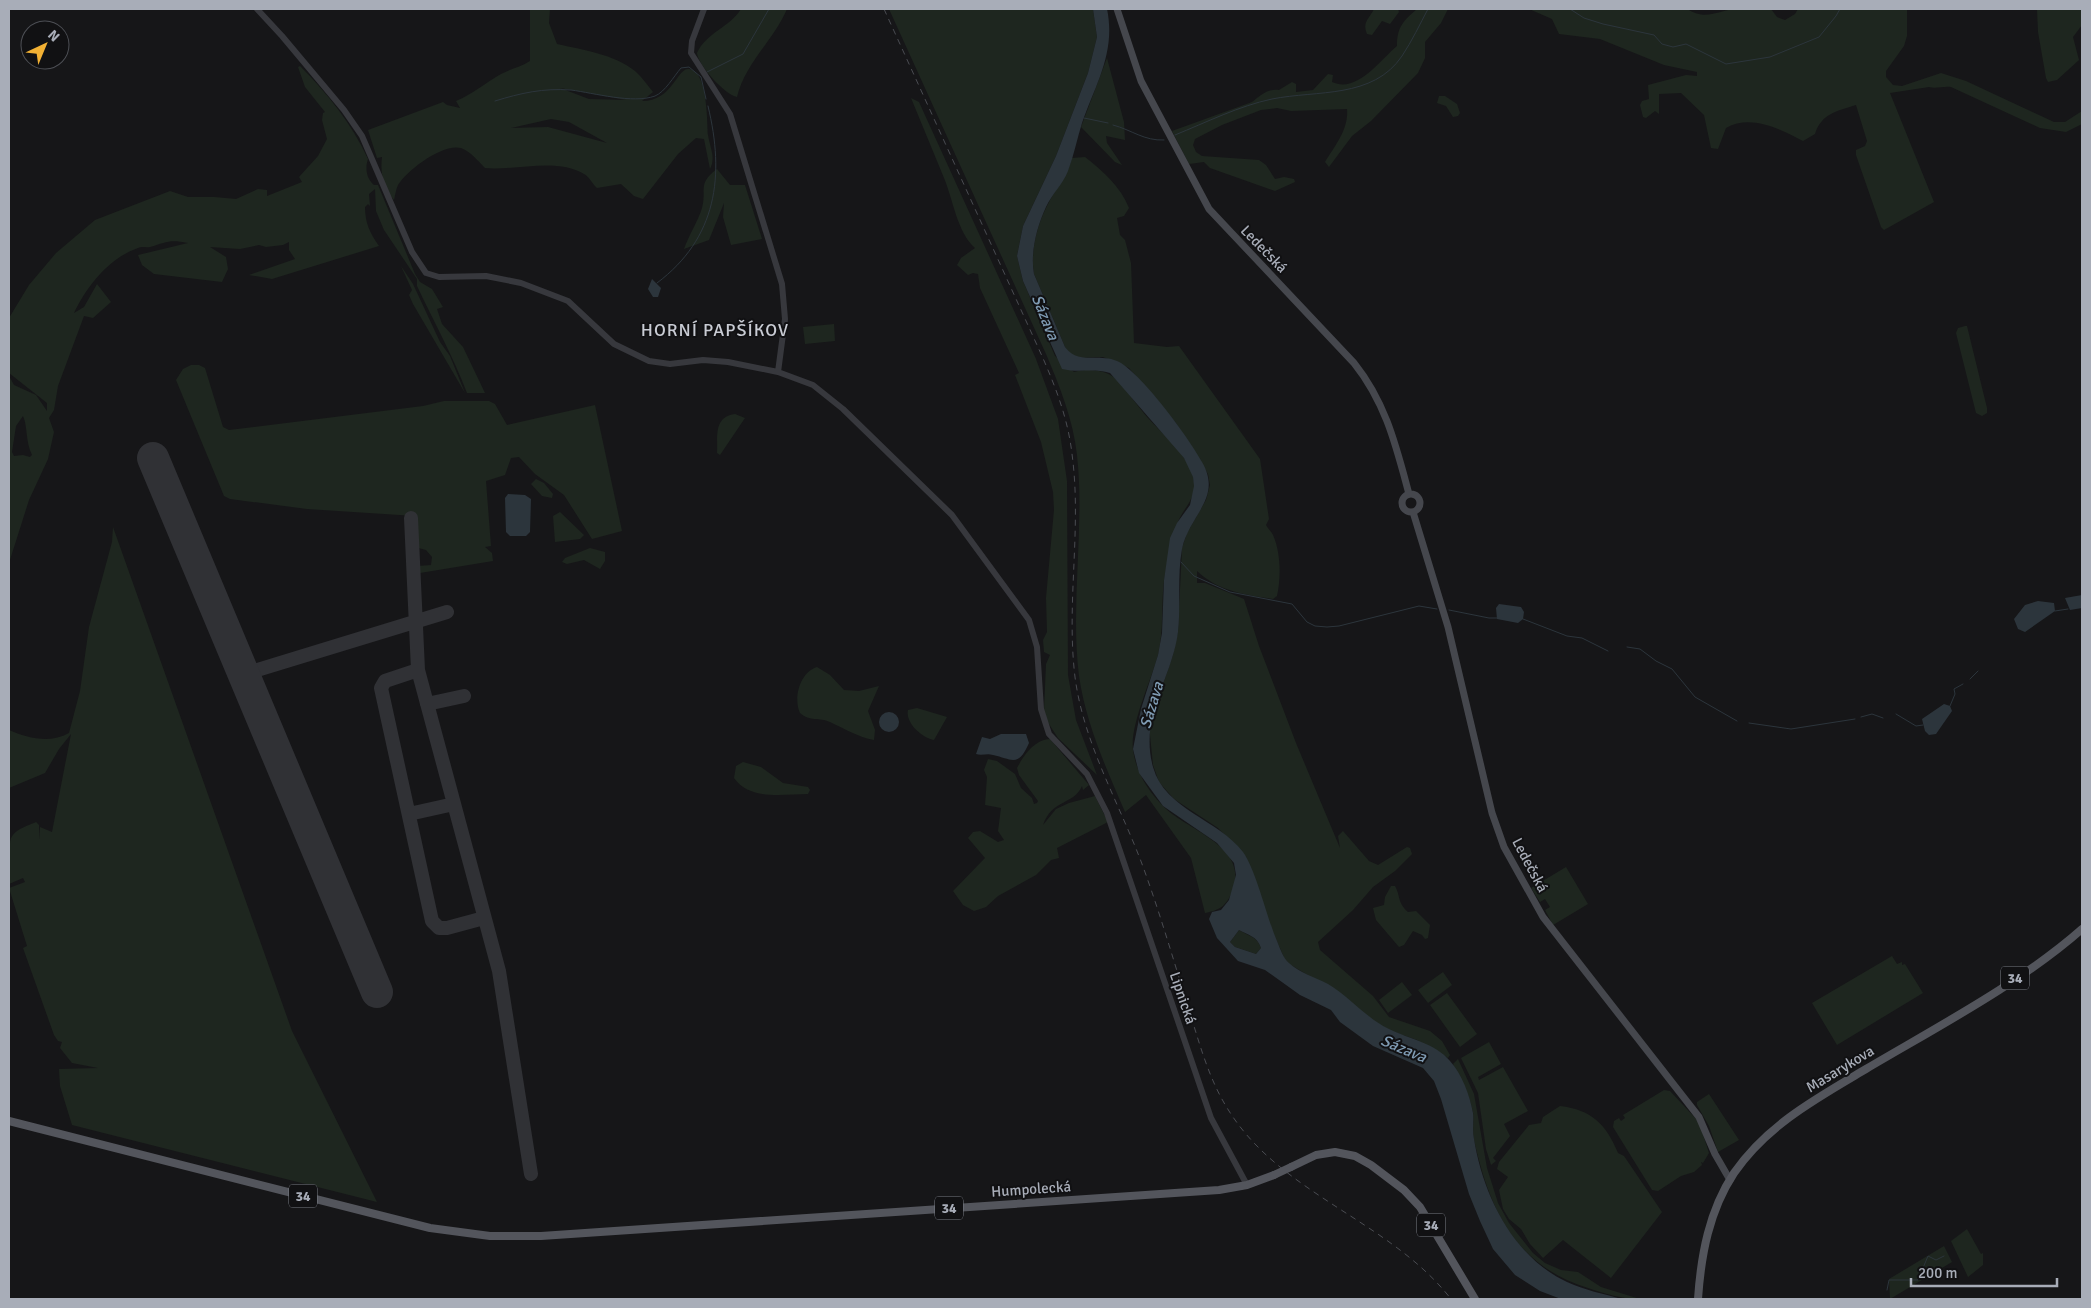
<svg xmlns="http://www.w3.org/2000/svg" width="2091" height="1308" font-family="Signika,sans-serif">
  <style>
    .green { fill: #1e261f; fill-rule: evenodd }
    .water { fill: #2c353c; fill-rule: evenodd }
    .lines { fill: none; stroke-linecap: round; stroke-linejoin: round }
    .stream { stroke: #2c353c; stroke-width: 1 }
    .taxiway { stroke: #303135; stroke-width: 14 }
    .runway { stroke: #303135; stroke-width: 32 }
    .tertiary { stroke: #37383d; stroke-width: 6 }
    .secondary { stroke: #45474d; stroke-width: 7 }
    .primary { stroke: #53555c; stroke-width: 8 }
    .rail { stroke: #4a4c52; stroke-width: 1; stroke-dasharray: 6 5; stroke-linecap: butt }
    .primary-bridge { stroke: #53555c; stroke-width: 8 }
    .labels { text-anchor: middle; stroke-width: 4; stroke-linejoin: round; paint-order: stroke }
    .shield { fill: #111113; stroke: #7b7e86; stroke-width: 1 }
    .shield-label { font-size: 14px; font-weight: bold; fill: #a8adb8 }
    .street-label { font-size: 15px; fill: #a8adb8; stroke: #111113 }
    .water-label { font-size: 16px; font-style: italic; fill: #7f9bb3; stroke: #111113 }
    .quarter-label { font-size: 18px; letter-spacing: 1px; fill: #c9ccd4; stroke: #111113 }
  </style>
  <rect width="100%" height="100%" fill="#161618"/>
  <path class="green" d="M530,9H550L549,23L557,44C583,50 614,54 635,71C642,77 648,86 653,92L642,101C673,101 677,67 689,69C708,71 707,122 708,135C710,148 716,157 710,169L704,139L696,138L678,154L643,199L634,196L621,184L597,188C592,184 590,177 584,174C557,157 515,171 485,168C478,161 470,151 461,148C443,143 407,170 398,185C396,189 395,196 394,200C383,188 380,172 382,157L377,158L368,130L443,102L447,105L460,108L456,101C473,94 485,83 501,74C510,69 521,67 530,61ZM560,88L626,100L589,99ZM551,119L569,122L607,143L548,127L511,128Z
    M741,9H787C774,40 745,63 737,97C725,95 698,65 697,53C706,33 730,27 741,9Z
    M889,9H1093L1097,37L1088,73L1056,156L1023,226L1017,256L1023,281L1055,356L1074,372C1091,368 1106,370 1119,381C1128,393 1137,405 1147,417C1163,435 1186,452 1193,476C1199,500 1182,507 1177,525C1171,542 1167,562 1164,580C1161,605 1164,630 1158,655C1151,681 1130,725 1133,750C1136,772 1148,791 1163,806C1187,831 1251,846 1232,892C1226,906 1220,910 1205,913L1191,858L1146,795L1125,812C1106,768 1086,724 1079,676C1070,603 1085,528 1077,455C1073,420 1060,387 1046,354Z
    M1374,9H1398L1399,12L1390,24L1382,21L1372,35L1367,34C1362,22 1369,19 1374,9Z
    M1417,9H1448L1441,23L1425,42V58L1418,73L1371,121L1352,136L1329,167L1325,162C1335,146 1349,129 1347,109L1291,111L1277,108L1261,110L1222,125L1195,139L1193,145L1196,152L1202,156L1259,160L1266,165L1275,179L1284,177L1294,179L1295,182L1275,191L1210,168L1204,162L1189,164L1172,131L1252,102C1260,96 1268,88 1279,90L1292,82L1296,84V92L1313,90L1328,74L1333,75L1332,82C1357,94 1381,59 1397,46C1397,27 1403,21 1417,9Z
    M1529,9H1687C1707,21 1715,11 1735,9C1747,8 1759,9 1771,9L1777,17L1785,20L1795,14L1798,9H1907V36L1904,46L1886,71V77L1893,85L1902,86L1941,73L1966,81L2054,122H2065L2082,111V124L2066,132L2040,128L1951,87C1943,86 1936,89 1929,87L1890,93L1934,202L1884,230L1881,227L1856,155V150L1865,146L1867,141L1856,105C1837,111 1821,114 1815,134L1803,141C1780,129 1751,114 1726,128L1718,149L1711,148L1704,115L1681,93L1659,94V114L1655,111L1646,118L1643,117L1640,105L1642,101L1649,99L1648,85L1686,75L1697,76V72L1664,65L1600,39L1559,34L1552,19Z
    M2037,9H2082V25L2073,37L2079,60L2057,80L2048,82L2046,78L2038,32Z
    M1107,58L1124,122L1125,140L1106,136L1107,143L1122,165L1115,162L1081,127Z
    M300,66C327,93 352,124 368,159C365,168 366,178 374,185H378L415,274L420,282L432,289L443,307L437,309L442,324L463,347L485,393H467C453,356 434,322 417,286V279L384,230L376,211L375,189L369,194L370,206L368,204L365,207C365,223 370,233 379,246L272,279L249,275L295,259L289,250V242L283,245L266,247L259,245L240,249L210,247L226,257L228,269L222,282L154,274L142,265L138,255L188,243C170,239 166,242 150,247C145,248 143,246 138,248C109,258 87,286 74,313L84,307L97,284L111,302L93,318L84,316L58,386L54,410L49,418L54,432L48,459L29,500L9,563V376L14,385L36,395L47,411V403L9,373V318L29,285L56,253L95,220L170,191L188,197H214L236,199L258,189L267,190V196L302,182L299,177L318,156L327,139L322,120L323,113L325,112L305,87L298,67ZM23,416C28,427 25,440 32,455L30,457L23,455L14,456L12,452L16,426Z
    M1439,96H1445L1457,104L1460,113L1458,116L1453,117L1446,106L1437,103Z
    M911,98L919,102L1036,359L1058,419L1067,481L1068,675L1076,720L1097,775L1058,738L1047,721L1044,710L1046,664L1050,655L1044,652L1043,640L1047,632L1046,598L1054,510L1053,492L1041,442L1015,375L1019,373L980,288L978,274L973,273L968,275L957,265L961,258L975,248C957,232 953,199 944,178C933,151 922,125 911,98Z
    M1085,157C1104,172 1120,186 1129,208L1124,216L1117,218L1120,235L1125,240L1131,263L1134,343L1167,347L1179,346L1260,459L1269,519L1266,525C1268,529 1271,531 1273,535C1281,553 1281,578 1277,596L1273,599C1245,595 1218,591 1197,571V583H1205L1244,599L1259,646L1296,743L1340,848L1338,836L1343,831L1369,861L1378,865L1407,847L1410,848L1412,854L1395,871L1373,887L1353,910L1318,942L1320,950L1373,996L1389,1017L1430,1031L1442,1041L1450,1055L1448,1058L1417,1040L1391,1031L1372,1020L1346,998L1286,962L1267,919L1246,857L1218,828L1174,799L1159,782L1153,765L1149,725L1173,655L1178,631L1182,548L1187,533L1206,500L1210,485L1208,474L1176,423L1129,368L1103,357L1077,358L1071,356L1065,347L1034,274C1030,253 1037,225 1047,206C1055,189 1067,177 1072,158Z
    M717,169L730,185H745L762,239L731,245L723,217L724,203L709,240L684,249C689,235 698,221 702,208C707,189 697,184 717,169Z
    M401,266L413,284L440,342L450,356L465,393L413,304L409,295L412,290Z
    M834,324L835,341L805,344L803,327Z
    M1965,326H1967L1987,408V413L1982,416L1976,413L1956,333L1958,328Z
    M191,365H199L205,368L223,427L229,430L423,406L444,401H489L495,404L507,425L595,405L622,531L592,539L564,495L535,474L519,457L511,458L505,475L486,481L491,546L485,547L492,553L493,561L420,573L418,566L431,565L432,557L426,550L415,547V516L307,509L230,499L224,496L176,380L183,369Z
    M735,414L745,418L720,455L717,453C718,437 713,417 735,414Z
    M536,479L544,483L553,494L552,498L542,496L531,484Z
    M560,512L584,535L580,539L555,542L553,516Z
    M113,527L292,1031L377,1202L72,1125L60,1086L59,1069L98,1068L72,1063L60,1048L62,1042L58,1041L54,1035L23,948L27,946L9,888L25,882L23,878L9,884V840L10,843C11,830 25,827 36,822L39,825V840L40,827L52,832L71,734L59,749L45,773L9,788V730C27,738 50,744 69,733L80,691L89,627L112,542Z
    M590,548L605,552V561L600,569L584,560L567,564L562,562L565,558Z
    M817,667L830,675L844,690L859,691L879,686L868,711L875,730L874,740C858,737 845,729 830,722C819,717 810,722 800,713C793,698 800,672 817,667Z
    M917,708L947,717L934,740C922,738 905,723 908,710Z
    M1050,739L1089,785L1083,790L1082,786C1074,805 1052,799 1043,825L1056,809L1069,803L1095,796L1108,822L1057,848L1059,858L1051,860L1036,875L998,896L986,907L974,911L963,905L953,891L985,858L968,838L973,832L980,831L998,842L1004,840L998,831L1001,808L985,805L987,777L984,770L988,759L997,761L1015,774L1021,788L1032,798L1034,804L1037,803L1038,801L1019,775L1017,768C1024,755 1034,740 1050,739Z
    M743,762L761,767L783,783L808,787L810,790L808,794C784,794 750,801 734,778L736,766Z
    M1566,867L1588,904L1553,925L1545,910L1550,907L1545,899L1540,902L1531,888Z
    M1391,886H1395C1401,897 1397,902 1408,912L1416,911L1430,925L1428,938L1425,939L1422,935L1413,931L1404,945L1399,947L1376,920L1373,908L1384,905L1385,897Z
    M1239,930C1248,936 1257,936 1261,948L1256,954L1235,947L1230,942Z
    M1892,956L1897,964L1902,962V965L1905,964L1923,993L1837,1045L1812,1003Z
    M1443,972L1452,985L1428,1003L1418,990Z
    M1402,982L1412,995L1388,1013L1379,1000Z
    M1447,993L1477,1034L1460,1047L1430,1005Z
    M1489,1042L1501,1064L1478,1077L1479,1080L1503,1067L1528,1111L1504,1124L1510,1136L1493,1158L1496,1161L1491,1165L1486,1149L1478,1093L1461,1058Z
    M1458,1059L1474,1094L1487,1168L1498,1203L1509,1223L1533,1253L1545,1263L1561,1270L1578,1272L1601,1287L1640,1299C1621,1299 1606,1294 1588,1288C1515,1265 1490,1211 1474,1140C1472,1131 1474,1122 1473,1113C1470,1095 1461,1080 1453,1064Z
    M1664,1090L1670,1091L1699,1122L1709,1153L1703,1163L1701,1162L1702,1165L1694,1172L1681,1176L1658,1191L1652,1190L1613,1127L1614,1121L1619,1118L1621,1121L1625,1118L1623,1115Z
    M1709,1094L1739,1140L1718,1152L1709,1126L1697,1105V1102Z
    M1560,1106C1592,1110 1606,1124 1618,1153L1624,1156L1662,1212L1611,1278L1563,1240L1543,1258L1530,1244L1521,1229L1509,1219L1503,1209L1499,1190L1508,1177L1497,1169L1499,1162L1529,1125L1541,1123L1543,1117Z
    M1967,1229L1981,1254L1983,1253V1265L1968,1277L1951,1241Z
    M1944,1246L1952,1262L1890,1299L1889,1279Z"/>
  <path class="water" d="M1093,9H1107C1116,52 1096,83 1082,123C1077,139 1074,155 1068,171C1063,184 1052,194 1046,207C1037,226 1030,253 1034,274L1065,347C1078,365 1098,353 1117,361C1139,370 1190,439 1202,462C1223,498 1189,515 1182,549C1177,576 1181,604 1178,632C1172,679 1139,716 1153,767C1165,810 1218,819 1243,852C1256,870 1267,918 1277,941C1280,948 1283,958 1289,963C1300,973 1315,977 1328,984C1350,997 1366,1018 1389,1029C1409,1039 1435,1043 1450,1061C1462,1074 1470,1096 1473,1113C1474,1121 1472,1130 1474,1139C1483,1195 1513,1257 1567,1282C1584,1290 1604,1294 1622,1299H1561L1540,1291L1515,1275L1493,1249L1480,1221L1469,1194L1441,1099L1434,1081L1423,1068L1373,1046L1340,1022L1331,1010L1300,995L1265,970L1238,961L1217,938L1209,919L1212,912L1221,910L1229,900L1236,875L1234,863L1217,843L1163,806L1139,773L1133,749L1141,709L1158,655L1162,633L1164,580L1170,538L1177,523L1190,505L1194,486L1193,477L1184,458L1110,373C1094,368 1078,373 1062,369L1023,281L1017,256L1023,226L1056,156L1088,73L1097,37ZM1239,930C1248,935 1257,936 1261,948L1256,954L1235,947L1230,942Z
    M652,279L661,288L658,297H653L648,289Z
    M508,494L525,495L531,499L530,532L526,536H510L506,532L505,498Z
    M2082,595V608L2070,610L2065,598Z
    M2038,601L2054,603L2055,611L2025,632L2018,629L2014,619L2025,605Z
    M1499,604L1521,607L1524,612L1523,619L1518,623L1497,619L1496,608Z
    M1944,704L1950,706L1952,711L1936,734L1929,735L1925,731L1922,719Z
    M879 722a10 10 0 1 1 20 0a10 10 0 1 1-20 0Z
    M1001,734H1026L1029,743C1018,768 1012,759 993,755C987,753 982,756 976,754L982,737L990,739Z"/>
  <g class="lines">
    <path class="stream" d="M1570,9L1584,18L1603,24L1654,35L1662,44L1673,47L1686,44L1726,64L1770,57L1819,37L1836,16L1840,9
      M707,72L743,54L769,9
      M495,101C521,93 543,88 571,90C594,93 633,104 655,96C665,92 674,76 681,68L689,67L701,77L706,99
      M1084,118L1108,123
      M1113,125C1132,130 1144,141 1164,140
      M1175,135C1207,122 1239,106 1272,99C1317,90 1373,99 1402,56C1412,41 1420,24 1428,9
      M657,283C717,238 725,176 708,106
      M1181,562L1194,576L1230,592L1292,604L1307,622L1315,626L1327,627L1339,626L1419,606L1437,609
      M1449,610L1489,618H1497
      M2055,611L2068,609
      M1523,619L1567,636L1582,638L1608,651
      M1627,647L1640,649L1656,661L1672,669L1695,697L1737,721
      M1970,679L1978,671
      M1950,706L1955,694L1954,689L1963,684
      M1896,714L1916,726L1923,725
      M1861,717L1872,714L1883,718
      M1749,723L1791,729L1855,719
      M1887,1290L1889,1280H1918L1928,1256L1936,1260L1944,1256"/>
    <path class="taxiway" d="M411,518L418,670L499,971L531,1174
      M418,670L385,681L381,688L432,921L439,928H447L484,918
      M244,674L447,612
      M427,704L464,696
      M409,814L454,804"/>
    <path class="runway" d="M153,458L377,992"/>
    <path class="tertiary" d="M257,9L282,36L344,110L362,136L412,252L426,273L439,277L486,276L521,283L568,301L614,344L649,361L670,364L703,360L728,362L778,372L813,385L843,409L952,515L1029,620L1037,647L1041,709L1049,734L1087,774L1107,813L1211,1118L1247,1185
      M704,9L692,41L691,53L730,114L782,284L785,319L778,372"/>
    <path class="secondary" d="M1117,9L1141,81L1209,209L1354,363C1386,403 1396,446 1409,494
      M1402 503a9 9 0 1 1 18 0a9 9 0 1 1-18 0Z
      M1413,512L1448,627L1492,813L1504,847L1543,917L1699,1117L1715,1154L1730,1180"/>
    <path class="primary" d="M9,1121L430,1228L490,1236H541L1219,1190L1247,1185L1274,1175
      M1291,1167L1316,1155L1335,1152L1355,1156L1371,1165L1404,1190L1420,1207L1475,1299
      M1698,1299C1701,1255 1709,1211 1734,1173C1767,1125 1817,1098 1866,1069C1937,1027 2021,983 2082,929"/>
    <path class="rail" d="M884,9L1042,356C1056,388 1068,419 1072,454C1082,528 1066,603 1075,677C1084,747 1123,809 1146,875C1162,920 1175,965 1189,1010C1200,1045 1209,1080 1229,1111C1282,1195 1390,1221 1451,1299"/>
    <path class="primary-bridge" d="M1274,1175L1291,1167"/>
  </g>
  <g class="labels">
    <g class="shield">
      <rect x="2001" y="966.5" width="28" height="23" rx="4"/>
      <rect x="289" y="1184.5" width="28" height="23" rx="4"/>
      <rect x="935" y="1196.5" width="28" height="23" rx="4"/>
      <rect x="1417" y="1213.5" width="28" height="23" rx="4"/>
    </g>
    <g class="shield-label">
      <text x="2015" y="983">34</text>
      <text x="303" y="1201">34</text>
      <text x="949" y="1213">34</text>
      <text x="1431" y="1230">34</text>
    </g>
    <g class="street-label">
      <text transform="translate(1264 249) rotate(46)" y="5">Ledečská</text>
      <text transform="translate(1530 865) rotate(62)" y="5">Ledečská</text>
      <text transform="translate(1183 998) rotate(71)" y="5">Lipnická</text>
      <text transform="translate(1840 1069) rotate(-31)" y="5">Masarykova</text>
      <text transform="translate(1031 1189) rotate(-4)" y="5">Humpolecká</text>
    </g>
    <g class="water-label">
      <text transform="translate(1046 317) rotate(68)" y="6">Sázava</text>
      <text transform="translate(1151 705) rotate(-73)" y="6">Sázava</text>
      <text transform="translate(1404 1048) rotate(23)" y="6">Sázava</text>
    </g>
    <g class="quarter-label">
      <text x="715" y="336">HORNÍ PAPŠÍKOV</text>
    </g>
  </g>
  <rect width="2091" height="1308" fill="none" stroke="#a8adb8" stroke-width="20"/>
  <g transform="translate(45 45) rotate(44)"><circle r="24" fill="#111113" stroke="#4d4f55"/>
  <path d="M0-4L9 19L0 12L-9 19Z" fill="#f2b134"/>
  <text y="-8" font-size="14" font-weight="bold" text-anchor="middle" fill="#a8adb8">N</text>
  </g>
  <path d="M1911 1278v8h146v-8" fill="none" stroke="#a8adb8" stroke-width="2.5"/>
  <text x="1918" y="1278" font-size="15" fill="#a8adb8" stroke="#111113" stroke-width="4" paint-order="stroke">200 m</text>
</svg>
